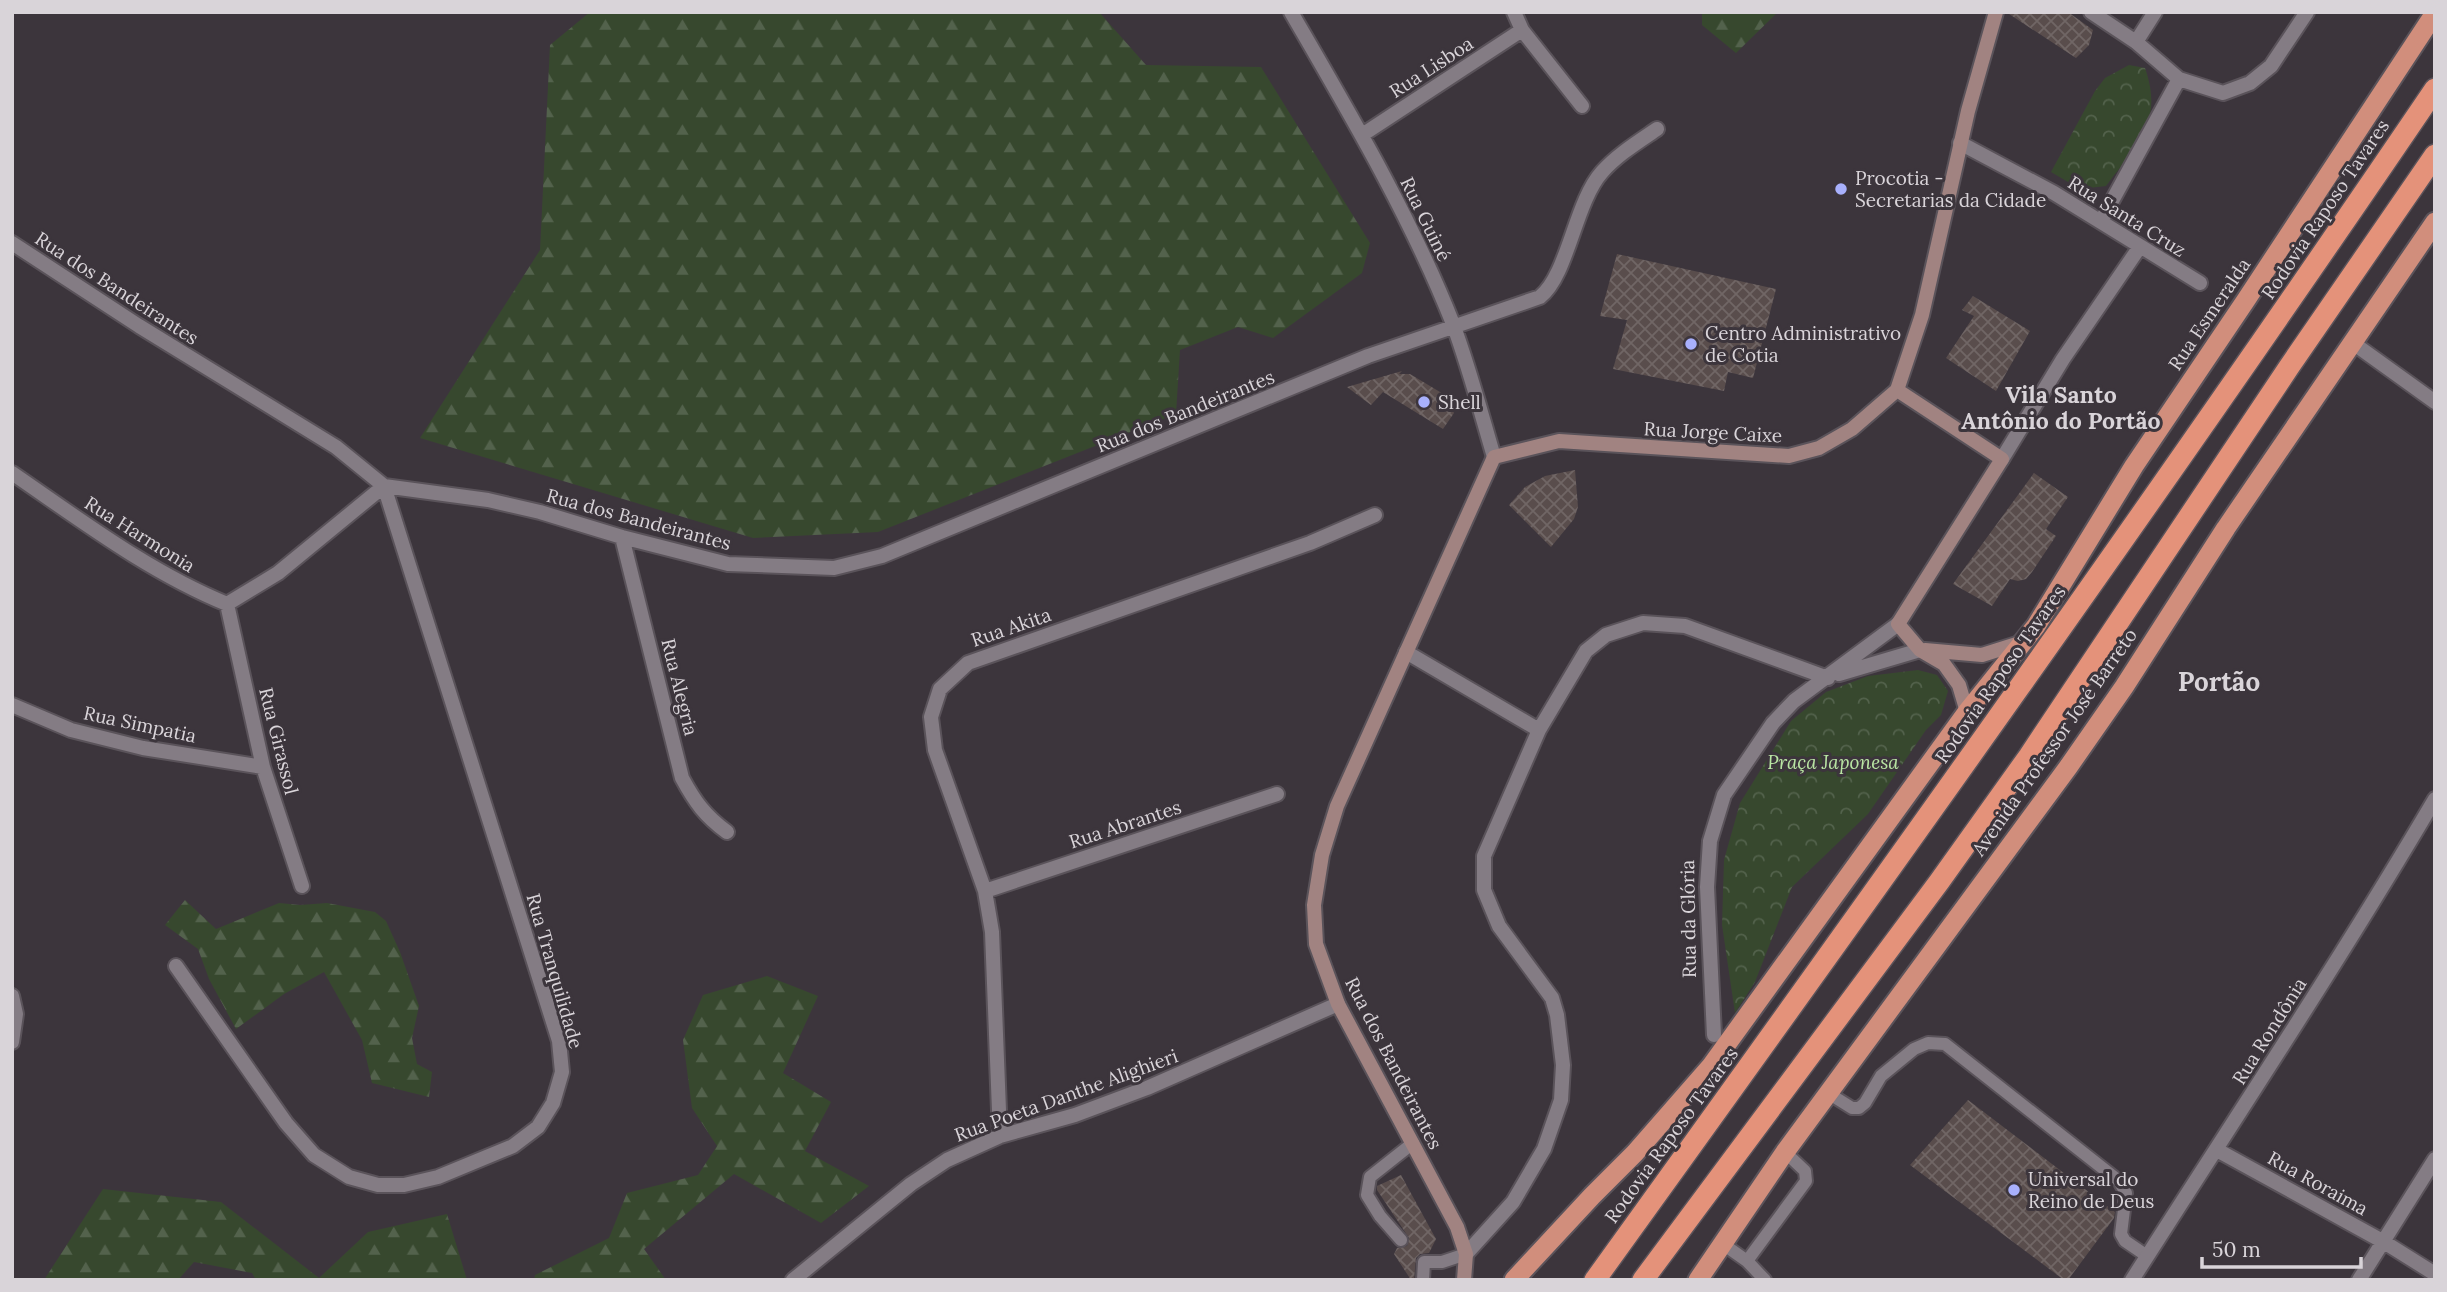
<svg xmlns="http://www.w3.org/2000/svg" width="2447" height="1292" font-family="Lora,serif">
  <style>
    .forest { fill: url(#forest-firs) }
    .park { fill: url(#park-crowns) }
    .building { fill: url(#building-cross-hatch) }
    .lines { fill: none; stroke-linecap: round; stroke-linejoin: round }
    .service-casing { stroke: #5a535a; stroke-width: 16 }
    .minor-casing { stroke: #5a535a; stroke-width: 18 }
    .secondary-casing { stroke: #5a535a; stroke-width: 18 }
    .trunk-casing { stroke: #5a535a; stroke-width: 23 }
    .motorway-casing { stroke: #5a535a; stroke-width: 24 }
    .service { stroke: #847c84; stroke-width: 12 }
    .minor { stroke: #847c84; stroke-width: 14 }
    .secondary { stroke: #a18381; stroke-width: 14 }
    .trunk { stroke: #d18e7c; stroke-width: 19 }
    .motorway { stroke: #e4927a; stroke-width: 21 }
    .poi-dot { fill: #a8b0fc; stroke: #3c353c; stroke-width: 2.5 }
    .labels { text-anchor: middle; stroke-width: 6; stroke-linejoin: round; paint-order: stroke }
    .street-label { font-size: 19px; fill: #d9d4d9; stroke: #3c353c }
    .poi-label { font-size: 19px; fill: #d9d4d9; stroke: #3c353c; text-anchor: start }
    .park-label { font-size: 19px; font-style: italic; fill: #b9e5a3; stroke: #3c353c }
    .quarter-label { font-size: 23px; font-weight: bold; fill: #d9d4d9; stroke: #3c353c }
    .district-label { font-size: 26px; font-weight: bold; fill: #d9d4d9; stroke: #3c353c }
  </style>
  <defs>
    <pattern id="forest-firs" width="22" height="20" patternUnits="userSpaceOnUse" patternTransform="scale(1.75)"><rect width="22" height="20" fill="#37482e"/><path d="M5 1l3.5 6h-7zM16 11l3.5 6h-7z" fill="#53624c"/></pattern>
    <pattern id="park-crowns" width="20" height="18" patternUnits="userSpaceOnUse" patternTransform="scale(1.75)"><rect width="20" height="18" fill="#37482e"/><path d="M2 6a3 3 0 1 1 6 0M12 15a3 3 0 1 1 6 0" fill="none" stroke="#53624c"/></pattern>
    <pattern id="building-cross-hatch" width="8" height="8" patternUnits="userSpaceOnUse" patternTransform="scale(1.75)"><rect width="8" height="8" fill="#594d4c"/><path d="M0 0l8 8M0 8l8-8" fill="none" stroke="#706665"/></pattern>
  </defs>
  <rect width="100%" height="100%" fill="#3c353c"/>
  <path class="forest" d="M590,12H1099L1146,65L1261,67L1370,243L1362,273L1273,338L1238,327L1180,350L1176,414L878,532L753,538L420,438L540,250L550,45Z
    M1702,12H1778L1736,53L1702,25Z
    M185,900L216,929L279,903L300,905L327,903L375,912L386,921L400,952L419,1006L412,1038L417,1064L432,1072L429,1097L372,1083L362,1040L324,972L284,994L236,1029L209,979L198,949L165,925Z
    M767,976L818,996L783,1073L831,1102L805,1151L869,1186L821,1223L734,1174L644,1249L666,1280H534L535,1275L609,1238L627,1193L698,1175L717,1146L692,1108L683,1040L703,995Z
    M103,1189L221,1202L319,1278L368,1232L447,1214L467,1280H256L252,1273L194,1262L178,1280H44Z"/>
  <path class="park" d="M2129,65L2145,68C2164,122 2137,145 2106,186L2080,189L2051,172L2095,91L2105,78Z
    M1918,670L1937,675L1948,691L1941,715L1926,730L1868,814L1792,887L1755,982L1735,1013L1722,925L1724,860L1740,803L1791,721L1826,692L1868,676Z"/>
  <path class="building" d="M2006,12H2068L2093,30L2089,45L2076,58Z
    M1617,254L1776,289L1753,378L1728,372L1724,391L1613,369L1627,320L1600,316Z
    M1973,296L2030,331L1996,391L1946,358L1974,316L1962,310Z
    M1402,371L1399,374H1410L1445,395L1454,413L1443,429L1383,392L1371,405L1347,387Z
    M1575,470L1578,507L1574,519L1551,547L1509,505L1525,487L1545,476Z
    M2034,473L2068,497L2046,529L2056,536L2032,572L2026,579L2018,581L2010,579L1992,606L1953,584Z
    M1968,1100L2115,1212L2114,1218L2068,1280H2064L1910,1165Z
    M1401,1175L1436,1239L1429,1253L1420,1254L1416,1258L1414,1280H1411L1394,1254L1397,1248L1407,1246L1409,1238L1377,1190V1186Z"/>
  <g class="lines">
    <defs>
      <path id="service" d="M1828,1093L1852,1108H1859L1865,1103L1881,1076L1914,1049L1928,1043L1945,1044L2119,1181L2126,1193L2121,1234L2125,1241L2147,1256
        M1401,1240L1380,1216L1367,1195L1370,1177L1413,1143
        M1723,1244L1747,1261L1806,1181L1805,1171L1785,1152
        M1747,1261L1765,1280
        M1423,1280L1424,1262H1442L1466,1254"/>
      <path id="minor" d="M1291,12C1350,114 1410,215 1453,324C1469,367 1481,413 1494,457
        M1514,12L1522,30L1582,106
        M2091,12L2136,42L2179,79L2223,93L2250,83L2271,66L2307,12
        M2136,42L2155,12
        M1362,135L1522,30
        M1960,143L2054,193L2200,283
        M2101,221L2179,79
        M12,243L139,326L336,447L384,486L488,500L540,512L622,537L728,564L834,568L882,556L1368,356L1540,297C1568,275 1575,202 1602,172C1617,155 1638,142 1657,129
        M2353,343L2435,402
        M2002,459L2063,359L2139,248
        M12,473C82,521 149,572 227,604
        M622,537L682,778C695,802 705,816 727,832
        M227,604L263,767L302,886
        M227,604L278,573L384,486
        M1406,652L1539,730
        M1839,674L1920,650
        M12,705L71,730L143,748L263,767
        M985,891L1277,794
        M176,966L286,1123L314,1155L349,1177L378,1185H404L438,1177L513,1146L538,1127L553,1103L562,1072L559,1041L384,486
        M12,996L16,1014L12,1042
        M1714,1035L1707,887L1710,841L1724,795L1773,723L1794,701L1898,624
        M1000,1136L992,932L985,891L935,750L931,717L940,689L968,663L1310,543L1375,515
        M2217,1150L2384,1242L2435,1274
        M1466,1254L1513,1202L1544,1149L1561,1100L1563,1065L1557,1015L1552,998L1499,926L1484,890V856L1539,730L1586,651L1606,635L1643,623L1685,626L1828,678
        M793,1280L911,1184L947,1160L1000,1136L1075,1115L1147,1088L1338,1004
        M2132,1280C2234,1120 2339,962 2435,799
        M2359,1280L2435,1159"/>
      <path id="secondary" d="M1897,390L2002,459L1898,624L1920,650L1944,664L1959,685L1967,712
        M1925,650L1982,655L2023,642
        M1464,1280L1466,1254L1457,1227L1338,1004L1316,944L1314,905L1322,855L1337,806L1494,457L1559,441L1789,456L1819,448L1852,429L1897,390L1922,315L1968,111L1996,12"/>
      <path id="trunk" d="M1514,1280L1592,1196L1635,1153L1711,1066L1967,712L2036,626L2134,466L2246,300L2435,13
        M1698,1280L1785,1152L2069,766L2124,687L2226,528L2435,222"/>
      <path id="motorway" d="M1595,1280C1879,886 2162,491 2435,89
        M1643,1280L1939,882L2029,756L2289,367L2435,155"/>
    </defs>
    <use href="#service" class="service-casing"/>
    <use href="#minor" class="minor-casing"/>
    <use href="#secondary" class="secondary-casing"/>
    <use href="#trunk" class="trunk-casing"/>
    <use href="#motorway" class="motorway-casing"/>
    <use href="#service" class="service"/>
    <use href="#minor" class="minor"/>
    <use href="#secondary" class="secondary"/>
    <use href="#trunk" class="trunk"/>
    <use href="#motorway" class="motorway"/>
  </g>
  <g class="poi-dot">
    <circle cx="1841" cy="189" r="7"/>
    <circle cx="1691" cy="344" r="7"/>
    <circle cx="1424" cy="402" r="7"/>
    <circle cx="2014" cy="1190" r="7"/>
  </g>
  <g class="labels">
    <g class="street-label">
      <text transform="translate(1431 67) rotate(-33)" y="7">Rua Lisboa</text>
      <text transform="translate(2325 209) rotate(-56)" y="7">Rodovia Raposo Tavares</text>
      <text transform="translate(2127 216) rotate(32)" y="7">Rua Santa Cruz</text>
      <text transform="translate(1426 219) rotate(64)" y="7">Rua Guiné</text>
      <text transform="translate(117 288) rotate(33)" y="7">Rua dos Bandeirantes</text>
      <text transform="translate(2209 314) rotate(-56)" y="7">Rua Esmeralda</text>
      <text transform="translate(1185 411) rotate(-22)" y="7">Rua dos Bandeirantes</text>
      <text transform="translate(1713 432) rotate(3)" y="7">Rua Jorge Caixe</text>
      <text transform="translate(639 519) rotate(15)" y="7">Rua dos Bandeirantes</text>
      <text transform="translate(140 534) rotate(32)" y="7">Rua Harmonia</text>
      <text transform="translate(1011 627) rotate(-19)" y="7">Rua Akita</text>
      <text transform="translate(2000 674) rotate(-55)" y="7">Rodovia Raposo Tavares</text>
      <text transform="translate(680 687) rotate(76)" y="7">Rua Alegria</text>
      <text transform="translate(140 724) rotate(12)" y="7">Rua Simpatia</text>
      <text transform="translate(279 741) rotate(76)" y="7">Rua Girassol</text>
      <text transform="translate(2054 742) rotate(-55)" y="7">Avenida Professor José Barreto</text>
      <text transform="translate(1125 824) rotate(-18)" y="7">Rua Abrantes</text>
      <text transform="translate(1688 919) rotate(-91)" y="7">Rua da Glória</text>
      <text transform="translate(555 971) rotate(74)" y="7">Rua Tranquilidade</text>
      <text transform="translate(2269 1031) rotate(-58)" y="7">Rua Rondônia</text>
      <text transform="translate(1394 1063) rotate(63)" y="7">Rua dos Bandeirantes</text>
      <text transform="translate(1066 1095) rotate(-20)" y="7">Rua Poeta Danthe Alighieri</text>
      <text transform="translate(1671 1135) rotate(-54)" y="7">Rodovia Raposo Tavares</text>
      <text transform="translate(2318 1183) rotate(29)" y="7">Rua Roraima</text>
    </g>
    <g class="poi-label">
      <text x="1855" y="185">Procotia -<tspan x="1855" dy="22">Secretarias da Cidade</tspan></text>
      <text x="1705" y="340">Centro Administrativo<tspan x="1705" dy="22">de Cotia</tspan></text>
      <text x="1438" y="409">Shell</text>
      <text x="2028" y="1186">Universal do<tspan x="2028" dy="22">Reino de Deus</tspan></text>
    </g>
    <g class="park-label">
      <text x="1833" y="769">Praça Japonesa</text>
    </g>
    <g class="quarter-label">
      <text x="2061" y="403">Vila Santo<tspan x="2061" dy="26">Antônio do Portão</tspan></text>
    </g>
    <g class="district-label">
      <text x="2219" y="691">Portão</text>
    </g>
  </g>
  <rect width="2447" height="1292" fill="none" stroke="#d9d4d9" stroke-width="28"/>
  <path d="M2202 1257v10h159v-10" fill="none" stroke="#d9d4d9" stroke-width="3.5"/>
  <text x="2212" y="1257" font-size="21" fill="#d9d4d9" stroke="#3c353c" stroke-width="5" paint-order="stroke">50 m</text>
</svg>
